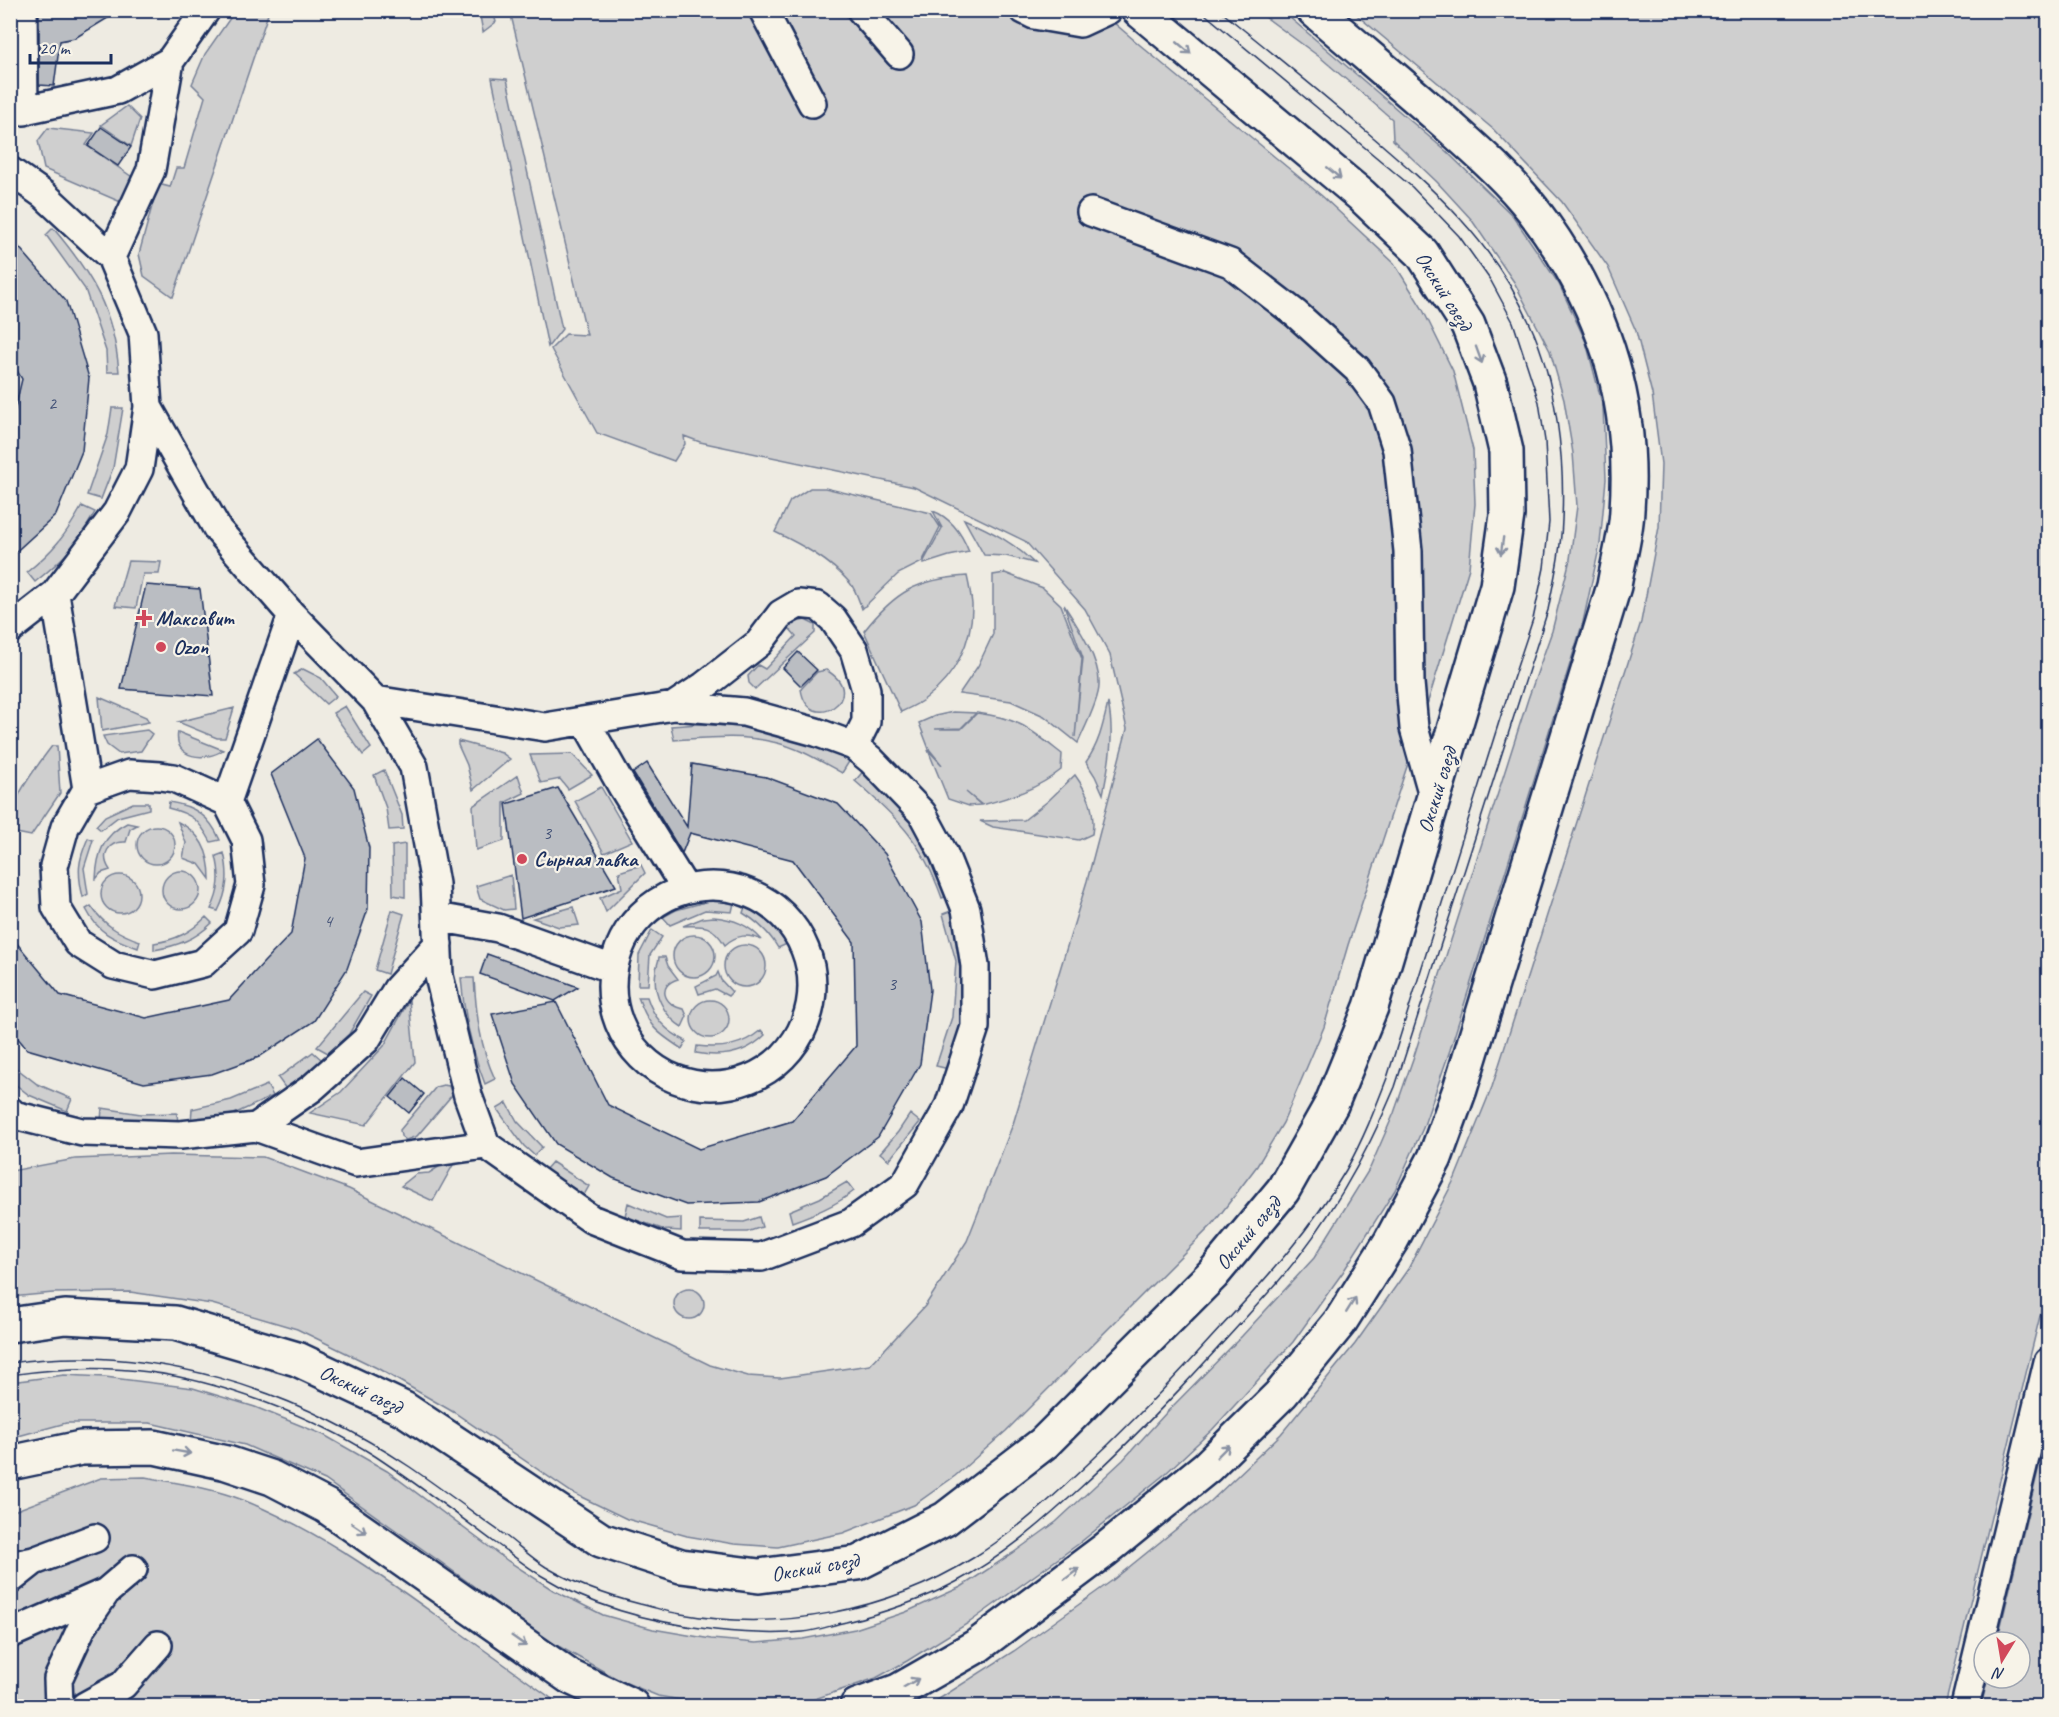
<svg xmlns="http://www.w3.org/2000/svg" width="2059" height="1717" font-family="Caveat,sans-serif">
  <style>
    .green { fill: #cfcfcf; stroke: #757f96; stroke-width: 1.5 }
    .building { fill: #babdc2; stroke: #1b2f5e; stroke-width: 1.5 }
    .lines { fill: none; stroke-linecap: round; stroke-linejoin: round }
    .minor-casing { stroke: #1b2f5e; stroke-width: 32 }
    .major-casing { stroke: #1b2f5e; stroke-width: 38 }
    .minor { stroke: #f7f3e8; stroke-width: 27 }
    .major { stroke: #f7f3e8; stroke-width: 33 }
    .tram { stroke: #1b2f5e; stroke-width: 1.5 }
    .oneway { stroke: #8991a3 }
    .poi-dot { fill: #d1495b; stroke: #f7f3e8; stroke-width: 2 }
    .labels { text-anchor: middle; stroke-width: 4.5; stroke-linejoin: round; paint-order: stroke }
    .number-label { font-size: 18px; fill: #435277 }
    .street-label { font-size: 21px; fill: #1b2f5e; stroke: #f7f3e8 }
    .poi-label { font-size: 21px; font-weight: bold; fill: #1b2f5e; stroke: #f7f3e8; text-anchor: start }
  </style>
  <rect width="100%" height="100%" fill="#eeebe2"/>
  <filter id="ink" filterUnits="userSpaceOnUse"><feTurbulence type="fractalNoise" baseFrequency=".0167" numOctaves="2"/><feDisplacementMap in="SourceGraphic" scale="12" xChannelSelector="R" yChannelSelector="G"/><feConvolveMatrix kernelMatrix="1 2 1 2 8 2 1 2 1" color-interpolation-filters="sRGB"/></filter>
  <g filter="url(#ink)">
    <path class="green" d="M235,11H269L173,297L144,276L139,254L158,184L170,187L176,168H184L205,97L192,84L205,54Z
      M479,11H493L496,22L483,32Z
      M510,11H1100L1147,51L1322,196L1394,263L1422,308L1453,371L1473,450L1475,504L1469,568L1423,718L1348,945L1324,1027L1283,1123L1257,1166L1213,1224L1006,1431L955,1476L914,1505L843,1533L778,1547L734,1544L687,1536L627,1519L571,1492L455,1413L377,1368L297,1329L212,1304L130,1292L53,1293L11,1297V1171L75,1159L171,1155L263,1157L349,1189L710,1365L748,1376L780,1378L870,1365L925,1306L967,1241L1013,1124L1087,881L1127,729L1110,655L1085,609L1025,541L914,487L700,442L684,436L685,444L674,461L597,433L551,349L566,334L587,335Z
      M1257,11H1282L1447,152L1513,216L1559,284L1586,342L1603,407L1606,479L1600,544L1583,622L1450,1050L1423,1128L1395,1190L1343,1272L1293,1342L1212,1430L1165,1474L1077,1545L970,1622L907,1661L876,1678L812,1700L778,1705L735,1706L698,1703L658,1696L619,1680L544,1638L442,1563L325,1480L245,1445L150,1423H66L11,1438V1382L64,1375L105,1377L193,1388L255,1407L324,1435L387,1471L508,1561L553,1590L603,1615L653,1629L711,1639L756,1643L803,1639L855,1629L906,1612L961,1587L1013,1553L1056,1522L1123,1460L1166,1413L1242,1336L1314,1258L1370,1168L1394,1113L1414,1056L1528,699L1552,631L1570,559L1577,506L1573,453L1564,400L1550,351L1514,282L1471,219L1437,182L1393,140L1392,119L1321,58Z
      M1352,11H2048V1283L1945,1706H928L1014,1651L1113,1580L1211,1501L1281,1434L1355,1344L1408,1269L1455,1178L1492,1087L1641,622L1659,527L1661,464L1652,394L1636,331L1608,267L1562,202L1493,129Z
      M492,78L507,79L562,329L548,347Z
      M127,106L140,119L131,146L101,125Z
      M48,128L94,133L86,145L135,179L123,203L44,169L38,141Z
      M53,228C92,274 114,311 119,372H107L106,351L85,289L46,235Z
      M112,408H123L113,468L101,499L87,495L108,434Z
      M810,488H825L931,513L940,527L922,562L898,574L862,609C859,601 856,590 850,583C830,560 802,545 775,532L790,501Z
      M82,506L95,512C76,546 65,558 35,582L27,572C53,551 66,535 82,506Z
      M933,511C952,518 962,534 969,552L949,556L924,564V561L942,528Z
      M964,519C991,531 1013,542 1034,563L1006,556L984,555Z
      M128,561L161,562L159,574H143L136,608L115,606Z
      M1005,573L1043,588L1061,605L1082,659L1075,737L1083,658L1064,605C1077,625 1101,661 1099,686C1099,700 1084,729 1078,743L1044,716L1011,701L959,694L978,666L993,634V575Z
      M967,576C969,585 971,595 972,604C973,641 955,677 926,698C919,704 909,708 901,712L864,631C895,592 917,579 967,576Z
      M805,620L815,625V633L755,689L749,683L748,676L758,665L765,669L796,636L789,628L796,622Z
      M303,669L321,678L336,696L326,704L294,674Z
      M826,670C872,696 808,737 801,689L817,672Z
      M99,697L146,717L149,722L102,731Z
      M1108,703C1115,733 1109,765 1103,794L1095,776L1086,762C1099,744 1103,725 1108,703Z
      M345,706L371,748L363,755L333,713Z
      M234,708L225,738H217L178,722Z
      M953,712L976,713L961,728L935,729H961L977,713C1019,718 1030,729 1062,754L1061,770C1037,789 1012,797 982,805L966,792L981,805L969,806L948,799L928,750L942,765L929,749L919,723L935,716Z
      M699,724L767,729L837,752L850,760L842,773C820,761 798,747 773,742C741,734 707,738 674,740L671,726Z
      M147,730L152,734L141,751L119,754L107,745L103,736Z
      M178,732L223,750C206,762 173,759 178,732Z
      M458,741L502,753L510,759L473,790L467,765L458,745Z
      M52,746H57L60,793L31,836L12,832C2,809 38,765 52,746Z
      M572,754L592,775L568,789L560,779L541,783L530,755Z
      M865,769L902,804L955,893L942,898C922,842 900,820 855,781Z
      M384,770L402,815L403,829L389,830L386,808L374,775Z
      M518,775L524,793L504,803V841L476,850L473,806Z
      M1075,775C1088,793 1096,811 1092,834L1079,840L993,827L980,821L1024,820L1048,801Z
      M601,787L632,841L604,853L575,801Z
      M169,802C194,806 209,815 220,840L211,842C199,820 192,814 168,808Z
      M133,803H149V809L118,817L101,830L96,826L105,816Z
      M178,822C202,833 210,854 210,879L199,864L183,858L186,843Z
      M127,823L137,825L130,829L126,842C108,841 100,855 110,870L101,873L96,879C97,854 103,835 127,823Z
      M137 845a19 19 0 1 1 38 0a19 19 0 1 1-38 0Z
      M88,838L93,840L84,868L88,894L83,897C77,872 78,861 88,838Z
      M405,844V897L393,895L392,846Z
      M224,853C229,874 228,891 218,911L211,909C220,891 221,876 216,856Z
      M641,865L645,873L606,912L600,898L622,888L619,872Z
      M162 890a19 19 0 1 1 38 0a19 19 0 1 1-38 0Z
      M511,875L514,909L504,910L480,899L476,886Z
      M101 894a19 19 0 1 1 38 0a19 19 0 1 1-38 0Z
      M709,901L734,903L732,912L705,910L670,925L663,917L676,910Z
      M91,906C104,925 119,934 140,941L138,948C113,939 98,933 86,909Z
      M573,907L579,925L559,927L533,918Z
      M745,907C766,917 774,926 787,944L778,948C769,932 758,922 743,913Z
      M956,909L964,943L962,1035L949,1069L936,1066L952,1017L956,961L943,914Z
      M392,910L404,914L387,974L375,970Z
      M206,917L212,923C196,939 177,946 154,950V943C176,940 191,932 206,917Z
      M714,917C734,919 749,925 762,940C748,934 737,934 725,945C713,925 705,925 683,926L703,918Z
      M652,930L662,937L650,955L648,985H638L639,955Z
      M673 956a21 21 0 1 1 42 0a21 21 0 1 1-42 0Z
      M724 966a21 21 0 1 1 42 0a21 21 0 1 1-42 0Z
      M659,957H665L668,966L678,979C656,985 664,1006 684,1009L687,1016L682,1027C664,1016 652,992 656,971C656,966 659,962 659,957Z
      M718,972L721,980L732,992L728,996L715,989L699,994L696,986L716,976Z
      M461,978H474C476,1013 480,1047 495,1079L485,1084C471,1049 464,1015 461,978Z
      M363,992L371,996L349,1034L328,1053L317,1047Z
      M647,997C654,1019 666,1031 686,1041L682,1049C656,1032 649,1027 638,997Z
      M691 1019a19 19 0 1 1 38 0a19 19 0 1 1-38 0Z
      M409,1000L415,1062L366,1125L310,1113L341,1092L384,1046Z
      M761,1030L765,1035C746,1054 722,1058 696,1053L697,1046C722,1049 742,1046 761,1030Z
      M313,1052L322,1060L298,1082L286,1089L278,1078Z
      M11,1064L37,1084L72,1099L67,1111L29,1095L11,1081Z
      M267,1085L273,1096L234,1114L191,1122L192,1109L231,1100Z
      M443,1085L449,1086L452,1095L417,1136L406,1140L401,1136L400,1130L436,1087Z
      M507,1103L517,1121L542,1147L534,1155L524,1146L497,1109Z
      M102,1108L141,1114L177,1113L178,1124L101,1121Z
      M910,1114L920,1122L889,1160L880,1153L898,1132Z
      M552,1162L589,1186L584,1195L545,1170Z
      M445,1163L453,1165L433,1201L401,1186L416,1174L429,1173Z
      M847,1182L854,1191C835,1206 814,1214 792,1222L789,1211L820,1198Z
      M628,1203L666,1219L681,1218V1231L665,1230L625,1216Z
      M759,1217L762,1227L747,1232H700V1221L744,1222Z
      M674 1304a15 15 0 1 1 30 0a15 15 0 1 1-30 0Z
      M2048,1429V1706H1981L1988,1678H2020V1642H1997Z
      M145,1477C178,1483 212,1488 243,1500C313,1528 376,1572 437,1616C479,1646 521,1676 562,1706H11V1512L101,1478Z"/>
    <path class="building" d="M39,10H121L75,38L60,41L54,86L39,85Z
      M101,127L131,147L118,166L88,146Z
      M10,237L66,301L89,378L82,451L56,515L10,557V430L22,379L10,359Z
      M146,585L200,589L213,696L121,689Z
      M798,652L817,670L801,686L783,668Z
      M317,739L354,788L369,848L368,909L347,969L314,1021L259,1057L212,1074L144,1083L27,1049L10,1029V935L60,995L146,1018L229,1000L265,961L291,934L305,858L271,774Z
      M647,763L687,827L692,764L766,777L838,804L885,854L922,922L930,990L920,1064L878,1137L826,1176L759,1202L686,1205L613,1178L556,1144L515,1084L492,1014L556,1002L608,1105L699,1149L792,1121L856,1046L854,942L793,860L690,833L682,853L633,773Z
      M558,788L616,886L521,918L506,804Z
      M487,954L543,974L578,987L555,1001L480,974Z
      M405,1078L424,1094L409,1113L390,1097Z"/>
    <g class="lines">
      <defs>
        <path id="minor" d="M23,10L24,111
          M763,10L812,103
          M861,10L899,54
          M1024,10L1034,15L1080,23L1108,10
          M10,113L118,90L170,61L206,10
          M10,171L44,195L111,257L143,333L148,407L139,469L117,512L55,594L10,629
          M1091,212L1230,263L1296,314L1357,369L1382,403L1397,450L1408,551L1410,683L1414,728L1434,799
          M111,257L151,170L170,61
          M148,407L218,530L292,615L375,700L414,767L435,884L439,976L468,1096L486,1145L591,1219L682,1255L761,1257L851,1223L905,1184L949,1106L975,1027V966L966,909L944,854L922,813L871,760L854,746L816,732L744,712L674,706L545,727L375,700
          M55,594L87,789L65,827L54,866L56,907L78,943L113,965L155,975L203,963L238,931L251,885L246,840L227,802L174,778L160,776L129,774L87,789
          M674,706L704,686L759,643L781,614L798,604L818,606L833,619L854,650L866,690V722L854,746
          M585,721L623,788L685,888
          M227,802L292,615
          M612 986a100 100 0 1 1 200 0a100 100 0 1 1-200 0Z
          M437,917L498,928L613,969
          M10,1111L14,1115L82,1132L180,1135L256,1127L356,1163L486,1145
          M256,1127L312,1088L366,1040L397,989L438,944
          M34,1561L95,1538
          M10,1566L34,1561L10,1580
          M106,1592L133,1569
          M10,1634L106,1592L82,1627L58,1679L59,1706
          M85,1706L123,1685L158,1645
          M1965,1706L2048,1362"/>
        <path id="major" d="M10,1325L65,1317L175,1323L297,1359L404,1409L601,1540L681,1566L759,1576L858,1563L945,1519L1044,1443L1213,1274L1283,1190L1331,1105L1371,1007L1497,586L1507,515L1506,451L1490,383L1468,325L1422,253L1361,195L1139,10
          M10,1463L81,1448L154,1447L227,1463L272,1478L326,1506L570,1677L632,1706
          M857,1706L898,1691L977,1646L1105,1550L1207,1467L1282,1393L1340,1322L1391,1241L1435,1158L1460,1089L1614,586C1618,561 1626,536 1627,510C1635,397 1601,299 1533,210C1509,179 1478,152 1449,126C1405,87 1359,49 1314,10"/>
      </defs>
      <use href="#minor" class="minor-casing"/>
      <use href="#major" class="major-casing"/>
      <use href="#minor" class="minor"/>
      <use href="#major" class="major"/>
      <path class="tram" d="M10,1363C151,1342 293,1389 410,1467C442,1489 474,1513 506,1536C519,1546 532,1558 546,1567C575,1584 608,1596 640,1604C654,1607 667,1612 681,1614C780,1632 888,1611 973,1558C1024,1526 1066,1485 1109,1444C1147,1407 1184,1368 1220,1328C1266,1279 1311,1229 1346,1170C1363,1140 1375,1109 1387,1078L1503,709L1533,619L1544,568L1549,522L1545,441L1539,402L1513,322L1491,281L1459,236L1412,187L1200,10
        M10,1375C56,1368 103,1366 149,1372C221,1381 314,1417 375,1456C416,1483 455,1513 494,1542C510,1553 525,1566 542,1576C594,1608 655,1623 715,1630C744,1633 774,1635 803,1632C817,1631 832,1625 846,1622C883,1613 922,1600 956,1582C1001,1558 1041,1524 1079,1489C1149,1425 1213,1354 1277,1283C1328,1224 1365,1159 1395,1087L1548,610C1554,580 1561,550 1562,520C1565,457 1556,381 1530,324C1493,241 1434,189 1367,132C1318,90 1269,50 1219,10"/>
    </g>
    <defs><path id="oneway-shaft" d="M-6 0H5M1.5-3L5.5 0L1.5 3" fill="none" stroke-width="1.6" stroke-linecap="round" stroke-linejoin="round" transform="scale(1.5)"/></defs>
    <g class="oneway">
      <use href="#oneway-shaft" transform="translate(1184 48) rotate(40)"/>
      <use href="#oneway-shaft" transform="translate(1334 173) rotate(40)"/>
      <use href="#oneway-shaft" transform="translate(1479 355) rotate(70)"/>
      <use href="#oneway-shaft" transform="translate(1502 546) rotate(98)"/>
      <use href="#oneway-shaft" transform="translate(1351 1305) rotate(-58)"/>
      <use href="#oneway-shaft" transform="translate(1223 1451) rotate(-45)"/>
      <use href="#oneway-shaft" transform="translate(182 1452) rotate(10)"/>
      <use href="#oneway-shaft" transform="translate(359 1528) rotate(34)"/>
      <use href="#oneway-shaft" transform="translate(1072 1574) rotate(-37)"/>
      <use href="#oneway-shaft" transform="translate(519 1641) rotate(35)"/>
      <use href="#oneway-shaft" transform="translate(911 1683) rotate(-30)"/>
    </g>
  </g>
  <g class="poi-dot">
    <path d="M141 609h6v6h6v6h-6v6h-6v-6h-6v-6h6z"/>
    <circle cx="161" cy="647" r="6"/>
    <circle cx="522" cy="859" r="6"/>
  </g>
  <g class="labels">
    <g class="number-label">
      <text x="52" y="409">2</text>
      <text x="547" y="839">3</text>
      <text x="328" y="927">4</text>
      <text x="892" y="990">3</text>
    </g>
    <g class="street-label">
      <text transform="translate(1444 291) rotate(58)" y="7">Окский съезд</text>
      <text transform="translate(1437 790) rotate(-73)" y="7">Окский съезд</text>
      <text transform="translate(1248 1233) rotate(-50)" y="7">Окский съезд</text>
      <text transform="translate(361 1389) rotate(25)" y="7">Окский съезд</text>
      <text transform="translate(815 1567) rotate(-10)" y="7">Окский съезд</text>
    </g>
    <g class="poi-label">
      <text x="156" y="625">Максавит</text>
      <text x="173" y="654">Ozon</text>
      <text x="534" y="866">Сырная лавка</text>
    </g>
  </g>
  <rect width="2059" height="1717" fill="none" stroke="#f7f3e8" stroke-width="36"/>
  <rect x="18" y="18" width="2023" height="1681" fill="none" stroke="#1b2f5e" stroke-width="2" filter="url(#ink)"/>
  <g transform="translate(2002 1660) rotate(191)"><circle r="28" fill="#f7f3e8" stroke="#9fa5b1" stroke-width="1.5"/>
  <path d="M0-4.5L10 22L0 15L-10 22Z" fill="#d1495b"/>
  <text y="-9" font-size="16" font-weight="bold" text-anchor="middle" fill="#1b2f5e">N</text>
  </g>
  <path d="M30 54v9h81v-9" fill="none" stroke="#1b2f5e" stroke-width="3"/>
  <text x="39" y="54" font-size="18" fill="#1b2f5e" stroke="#f7f3e8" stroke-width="4.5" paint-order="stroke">20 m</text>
</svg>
